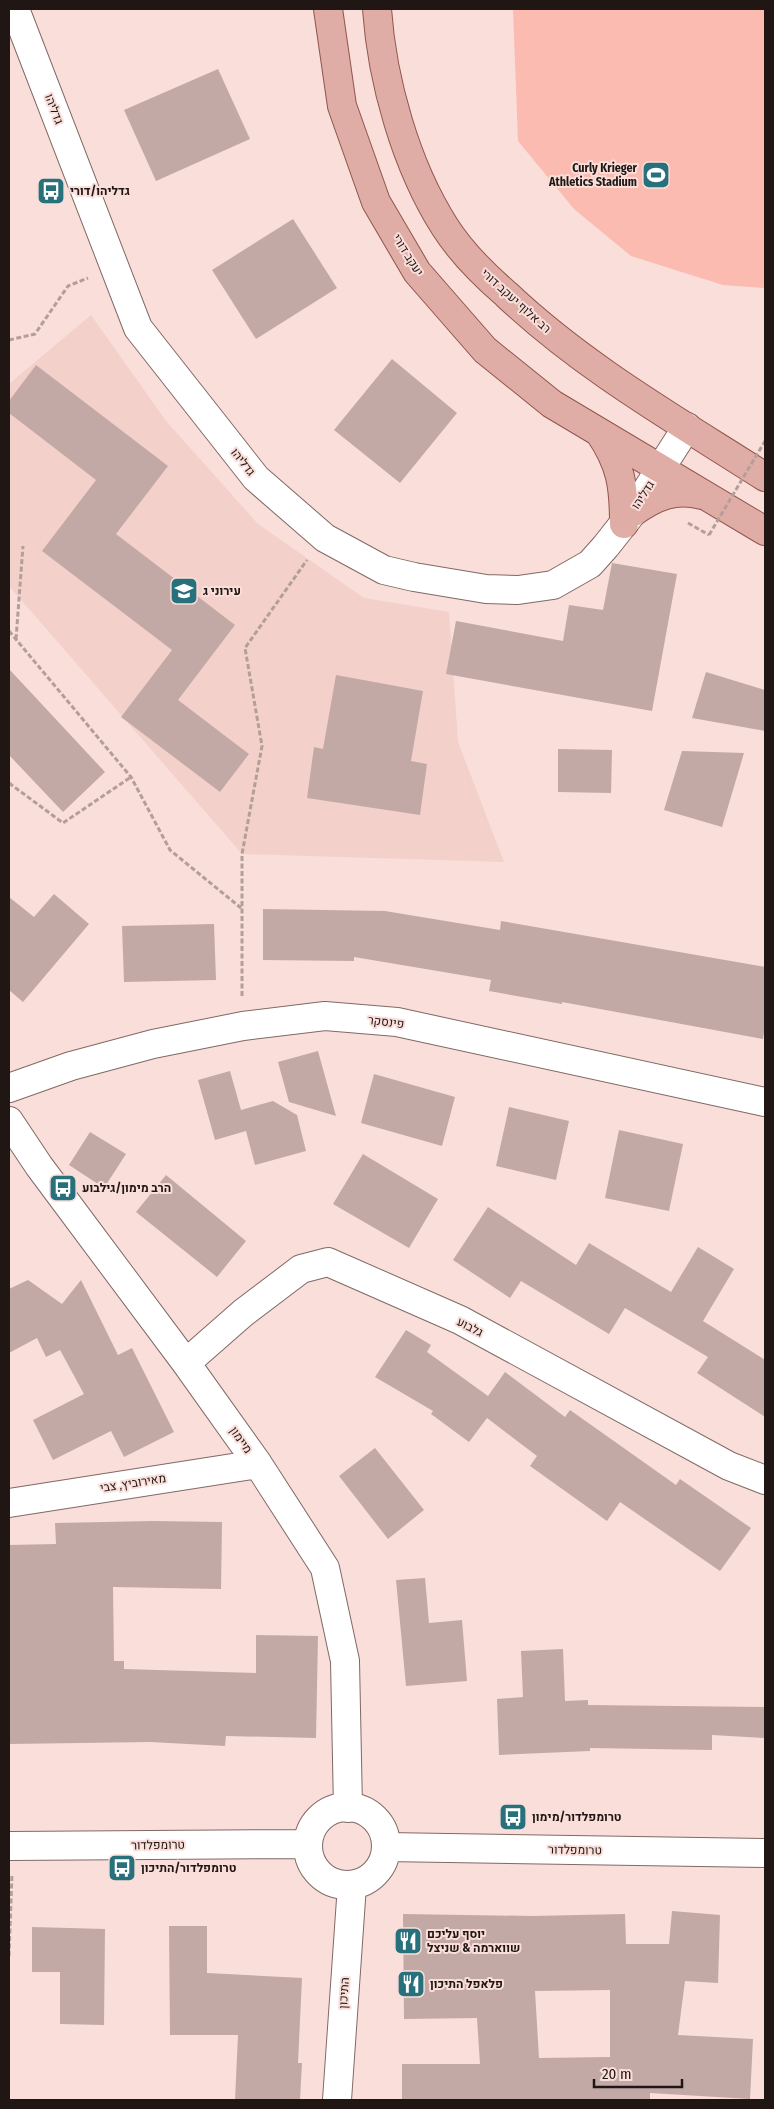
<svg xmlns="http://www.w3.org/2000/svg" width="774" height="2109" font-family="'Fira Sans Condensed',Heebo,sans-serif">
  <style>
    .built { fill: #f4d0ca }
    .green { fill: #fbbbb0 }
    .building { fill: #c3a9a5; fill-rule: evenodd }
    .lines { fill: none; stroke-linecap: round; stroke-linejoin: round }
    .minor-casing { stroke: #806965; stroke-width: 30 }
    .major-casing { stroke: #90554c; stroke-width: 30 }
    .path { stroke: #b39e9a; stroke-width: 3; stroke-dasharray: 5 2.5; stroke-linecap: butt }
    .minor { stroke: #fff; stroke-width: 28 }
    .major { stroke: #e0ada6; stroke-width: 28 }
    .path-bridge { stroke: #b39e9a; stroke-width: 3; stroke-dasharray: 5 2.5; stroke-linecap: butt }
    .labels { text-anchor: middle; stroke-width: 4; stroke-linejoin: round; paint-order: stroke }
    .street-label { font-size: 12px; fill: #201715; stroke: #f9ded9 }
    .poi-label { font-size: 12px; font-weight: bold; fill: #201715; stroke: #f9ded9; text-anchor: start }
  </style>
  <rect width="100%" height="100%" fill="#f9ded9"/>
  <path class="built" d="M91,315L166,421L258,524L364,598L449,612L458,742L504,862L242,854L9,586V384Z"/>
  <path class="green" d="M513,9H765V288L723,285L631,256L574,209L518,141Z"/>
  <path class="building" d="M218,69L250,139L156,181L124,110Z
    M293,219L337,288L256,339L212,270Z
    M392,359L457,413L400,483L334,430Z
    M36,365L168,466L116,534L235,625L178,700L249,754L220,792L121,717L172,650L42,551L96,480L9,413V401Z
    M612,563L677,574L652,711L446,674L456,621L563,641L569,605L603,610Z
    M9,669L105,772L63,812L9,755Z
    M706,672L765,690V731L692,718Z
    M336,675L423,691L411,761L427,764L420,815L307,798L314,747L323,749Z
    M558,749L612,750L611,793L558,792Z
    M682,751L744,753L722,827L664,810Z
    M54,894L89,924L23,1002L9,990V897L34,917Z
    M263,909L385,911L500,930L501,921L765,967V1025L763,1039L562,1002V1004L489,991L491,980L354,957V961L263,960Z
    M214,924L216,980L124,982L122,926Z
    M318,1051L336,1116L289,1102L278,1062Z
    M230,1071L241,1110L273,1101L297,1115L306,1151L255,1165L246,1131L215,1140L198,1080Z
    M374,1074L455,1097L442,1146L361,1123Z
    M509,1107L569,1121L556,1180L496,1166Z
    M619,1130L683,1144L669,1211L605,1198Z
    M90,1132L126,1154L104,1188L69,1165Z
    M363,1154L438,1199L409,1248L333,1204Z
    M166,1175L246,1241L217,1277L136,1212Z
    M488,1207L576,1265L589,1243L671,1292L698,1247L734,1269L703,1321L765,1360V1417L697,1373L708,1357L625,1308L609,1334L521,1281L510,1298L453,1260Z
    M28,1280L62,1304L81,1280L118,1355L132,1348L174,1432L124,1457L111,1431L53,1460L33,1420L84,1394L60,1350L46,1357L37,1338L9,1353V1289Z
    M406,1330L431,1345L427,1352L488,1396L505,1372L565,1417L570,1410L676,1485L680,1479L751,1528L720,1571L620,1502L607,1521L530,1466L537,1456L487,1418L469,1442L431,1414L433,1411L375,1377Z
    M375,1448L424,1510L388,1539L339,1476Z
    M153,1521L222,1522L221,1589L113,1587L114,1661H124V1669L256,1673V1635L318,1636L316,1738L226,1736L225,1746L150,1742L9,1744V1545L56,1544L55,1523Z
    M425,1578L429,1623L462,1620L467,1681L406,1686L396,1580Z
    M563,1649L565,1701L588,1700V1705L765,1707V1738L712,1735V1750L590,1748V1751L499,1755L497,1699L523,1697L521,1651Z
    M672,1911L720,1915L718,1983L685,1981L678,2035L753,2039L750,2099L650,2093V2100H402V2064H480L477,2018L404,2019L403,1914L533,1916L625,1914L626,1944H669ZM610,1990V2057L539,2058L535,1991Z
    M169,1926H207V1973L302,1978L298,2063H302L300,2100H235L238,2035H170Z
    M32,1927L105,1929L104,2025L60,2024V1972H32Z"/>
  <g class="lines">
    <defs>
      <path id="minor" d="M15,9L138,328L256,478L325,538L384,570L414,577L486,589L518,590L553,585L590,564L606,546L632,513L687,427
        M9,1088L71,1066L153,1044L243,1026L325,1016L397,1022L765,1102
        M9,1121L39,1166L186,1363L258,1464L325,1568L345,1661L348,1808
        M186,1363L243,1313L301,1269L328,1262L460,1320L729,1466L765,1480
        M9,1503L258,1464
        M308 1846a39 39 0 1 1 78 0a39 39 0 1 1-78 0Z
        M9,1846L308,1844
        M386,1847L765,1853
        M337,2100L352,1885"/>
      <path id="major" d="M328,9L342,106L376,202L417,272L485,350L552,404L765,531
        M377,9C382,81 406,166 445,227C461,252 484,275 506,294C583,367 676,420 765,477
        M599,432C621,464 624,486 624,524
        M632,513C655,496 675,488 702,495"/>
    </defs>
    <use href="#minor" class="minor-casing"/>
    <use href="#major" class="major-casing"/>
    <path class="path" d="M9,340L35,334L68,286L88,278
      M688,523L709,535
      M9,631L131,777L170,850L241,908
      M16,639L23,546
      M9,783L63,823L131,777
      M242,996V854L262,746L245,648L307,560
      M9,1956L12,1874"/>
    <use href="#minor" class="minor"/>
    <use href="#major" class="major"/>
    <path class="path-bridge" d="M709,535L765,441"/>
  </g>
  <defs>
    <symbol id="stadium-square" viewBox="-11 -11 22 22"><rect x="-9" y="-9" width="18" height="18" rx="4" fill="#28707b" stroke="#f9ded9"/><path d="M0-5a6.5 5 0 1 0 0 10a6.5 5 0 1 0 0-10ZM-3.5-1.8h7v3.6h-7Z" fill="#fff"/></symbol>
    <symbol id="bus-square" viewBox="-11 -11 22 22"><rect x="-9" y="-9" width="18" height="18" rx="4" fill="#28707b" stroke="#f9ded9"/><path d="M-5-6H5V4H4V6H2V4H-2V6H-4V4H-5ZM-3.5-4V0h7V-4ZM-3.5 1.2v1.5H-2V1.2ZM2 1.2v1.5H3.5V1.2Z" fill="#fff"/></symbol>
    <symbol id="school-square" viewBox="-11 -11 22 22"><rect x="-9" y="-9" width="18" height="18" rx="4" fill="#28707b" stroke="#f9ded9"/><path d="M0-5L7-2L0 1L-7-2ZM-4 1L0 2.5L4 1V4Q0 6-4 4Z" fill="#fff"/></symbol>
    <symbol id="restaurant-square" viewBox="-11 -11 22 22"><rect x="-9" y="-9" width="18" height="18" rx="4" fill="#28707b" stroke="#f9ded9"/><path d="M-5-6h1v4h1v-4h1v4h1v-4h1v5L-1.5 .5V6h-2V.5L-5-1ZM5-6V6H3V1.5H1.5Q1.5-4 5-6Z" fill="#fff"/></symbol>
  </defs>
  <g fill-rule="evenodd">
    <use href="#stadium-square" x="640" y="159" width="32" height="32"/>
    <use href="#bus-square" x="35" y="175" width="32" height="32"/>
    <use href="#school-square" x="168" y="575" width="32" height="32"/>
    <use href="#bus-square" x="47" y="1172" width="32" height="32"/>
    <use href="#bus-square" x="497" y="1801" width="32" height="32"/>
    <use href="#bus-square" x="106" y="1852" width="32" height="32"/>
    <use href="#restaurant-square" x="392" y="1925" width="32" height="32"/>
    <use href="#restaurant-square" x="395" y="1968" width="32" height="32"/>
  </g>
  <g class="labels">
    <g class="street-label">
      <text transform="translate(54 109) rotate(69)" y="4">גדליהו</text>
      <text transform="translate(408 255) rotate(58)" y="4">יעקב דורי</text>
      <text transform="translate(516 301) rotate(42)" y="4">רב אלוף יעקב דורי</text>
      <text transform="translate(243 462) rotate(52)" y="4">גדליהו</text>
      <text transform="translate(643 495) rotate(-57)" y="4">גדליהו</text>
      <text transform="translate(386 1022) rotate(7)" y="4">פינסקר</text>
      <text transform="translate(470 1327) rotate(27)" y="4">גלבוע</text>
      <text transform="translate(241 1440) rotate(55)" y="4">מיימון</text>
      <text transform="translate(133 1483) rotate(-9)" y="4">מאירוביץ, צבי</text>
      <text transform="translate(158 1845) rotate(-1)" y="4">טרומפלדור</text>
      <text transform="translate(575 1850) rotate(1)" y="4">טרומפלדור</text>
      <text transform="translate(344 1993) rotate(-86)" y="4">התיכון</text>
    </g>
    <g class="poi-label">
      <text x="637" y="172" text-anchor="end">Curly Krieger<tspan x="637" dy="14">Athletics Stadium</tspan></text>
      <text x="70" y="195">גדליהו/דורי</text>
      <text x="203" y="595">עירוני ג</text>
      <text x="82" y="1192">הרב מימון/גילבוע</text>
      <text x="532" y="1821">טרומפלדור/מימון</text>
      <text x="141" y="1872">טרומפלדור/התיכון</text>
      <text x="427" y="1938">יוסף עליכם<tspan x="427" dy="14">שווארמה &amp; שניצל</tspan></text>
      <text x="430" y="1988">פלאפל התיכון</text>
    </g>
  </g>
  <rect width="774" height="2109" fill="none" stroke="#201715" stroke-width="20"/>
  <path d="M594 2079v8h88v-8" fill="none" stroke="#201715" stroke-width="2.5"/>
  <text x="602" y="2079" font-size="15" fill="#201715" stroke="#f9ded9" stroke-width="4" paint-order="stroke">20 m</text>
</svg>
